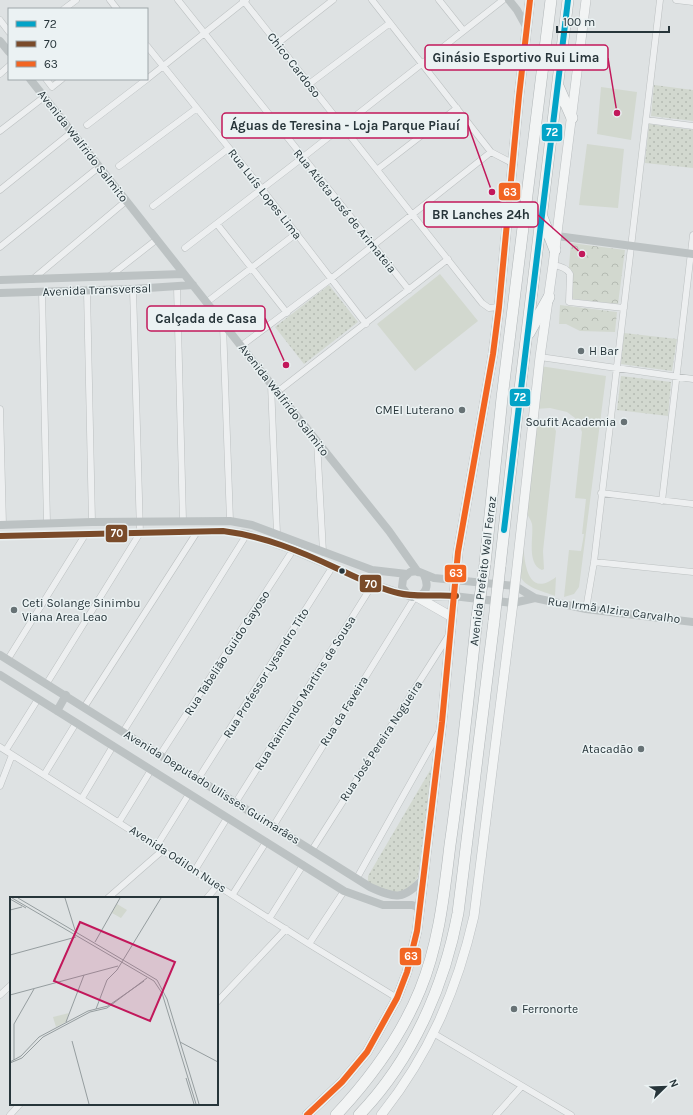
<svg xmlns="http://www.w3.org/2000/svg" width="693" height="1115" font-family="Karla,sans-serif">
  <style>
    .grass { fill: #d2d8cf }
    .forest { fill: url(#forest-crowns) }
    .park { fill: url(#park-dots) }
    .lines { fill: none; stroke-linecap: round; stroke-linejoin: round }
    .street-casing { stroke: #bcc0c1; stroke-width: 7 }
    .primary-casing { stroke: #bbbfc1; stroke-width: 10 }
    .highway-casing { stroke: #b1b6b8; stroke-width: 12 }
    .street { stroke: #edeff0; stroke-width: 6 }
    .secondary { stroke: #bcc2c3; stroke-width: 8 }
    .primary { stroke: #f2f4f4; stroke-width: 9 }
    .highway { stroke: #f2f4f4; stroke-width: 11 }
    .highway-bridge-casing { stroke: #b1b6b8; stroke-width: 12; stroke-linecap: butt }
    .highway-bridge { stroke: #f2f4f4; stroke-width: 11 }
    .bus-1-casing { stroke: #ebf2f3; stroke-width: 9 }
    .bus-2-casing { stroke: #ebf2f3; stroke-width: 9 }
    .bus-3-casing { stroke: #ebf2f3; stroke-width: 9 }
    .bus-1 { stroke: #02a3c7; stroke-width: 6 }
    .bus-2 { stroke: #7a4b2a; stroke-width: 6 }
    .bus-3 { stroke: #f26522; stroke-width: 6 }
    .poi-dot { fill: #677275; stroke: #ebf2f3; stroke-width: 1.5 }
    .bus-dot { fill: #27353a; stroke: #ebf2f3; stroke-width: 1.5 }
    .labels { text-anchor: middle; stroke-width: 3; stroke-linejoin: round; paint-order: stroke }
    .street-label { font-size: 12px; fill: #27353a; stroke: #ebf2f3 }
    .poi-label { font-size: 12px; fill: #27353a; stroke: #ebf2f3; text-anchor: start }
    .inset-road { fill: none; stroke: #959d9f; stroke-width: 1 }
    .view { fill: #c2185b; fill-opacity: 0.15; stroke: #c2185b; stroke-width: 2 }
    .inset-edge { fill: none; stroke: #27353a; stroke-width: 2 }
    .leader { fill: none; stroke: #c2185b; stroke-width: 1.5 }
    .callout-dot { fill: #c2185b; stroke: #ebf2f3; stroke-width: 1.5 }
    .callout { fill: #ebf2f3; stroke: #c2185b; stroke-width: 1.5 }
    .callout-label { font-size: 13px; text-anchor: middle; font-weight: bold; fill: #27353a }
    .line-badge { stroke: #ebf2f3; stroke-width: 1.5 }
    .badge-label { font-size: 11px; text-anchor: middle; font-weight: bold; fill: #fff }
  </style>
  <defs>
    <pattern id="forest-crowns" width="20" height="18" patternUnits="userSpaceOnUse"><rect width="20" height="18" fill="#d2d8cf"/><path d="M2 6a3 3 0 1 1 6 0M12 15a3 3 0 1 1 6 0" fill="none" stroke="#b4bab2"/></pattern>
    <pattern id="park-dots" width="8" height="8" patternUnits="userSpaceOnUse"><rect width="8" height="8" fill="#d2d8cf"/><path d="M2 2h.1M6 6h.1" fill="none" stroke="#b4bab2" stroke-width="1.8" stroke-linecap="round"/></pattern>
  </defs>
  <rect width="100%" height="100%" fill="#dee2e3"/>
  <path class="grass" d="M601,87L637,92L631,140L597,134Z
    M587,144L624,149L618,208L579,205Z
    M440,274L478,321L415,371L377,324Z
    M540,366L606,376L579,587L574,594L564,597L569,550L581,551L584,534H582L586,499L575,498L582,432L580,427L575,418L567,412L550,408L535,409Z
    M544,420L551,421L556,431L543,551L544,569L542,570C526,564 534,536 532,524C531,520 528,516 526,512L537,423Z
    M523,539C524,559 526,600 556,577L555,596C543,591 524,588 519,574Z"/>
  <path class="forest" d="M571,243L625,250L618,304L566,298Z
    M560,305L617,312L615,332L580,331L566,324H559Z"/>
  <path class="park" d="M654,85L693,90V121L651,116Z
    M649,124L693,130V168L645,163Z
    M329,285L358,322L304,364L275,327Z
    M624,333L677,339L672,371L621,364Z
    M621,376L671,382L668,416L617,410Z
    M432,767L418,877L410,889L392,893L368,883V876Z"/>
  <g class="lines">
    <defs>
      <path id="street" d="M110,0L117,9
        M178,0L409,290
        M243,0L482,303L489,308L499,307
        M372,0L491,152L512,163
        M439,0L463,30
        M676,0L693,2
        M64,9L76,0
        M0,20L9,32
        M278,43L333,0
        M147,46L262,189L366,324
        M0,74L9,66
        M46,79L52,87L62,79
        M147,79L246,0
        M309,84L390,23
        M646,120L693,126
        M87,125L147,79
        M0,131L44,97
        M119,166L197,108
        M378,169L457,108
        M0,190L72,132
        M153,206L229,148
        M217,224L287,313
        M0,247L99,167
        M185,248L302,158L503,0
        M553,265C560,266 567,268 570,274L569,302L624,308
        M110,276L156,240
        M33,279L126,201
        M177,287L183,521
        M87,291L92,522
        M42,292L47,523
        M207,302L297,233
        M223,325L230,521
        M241,346L332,278L491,152
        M540,357L693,379
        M271,384L277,534
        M277,392L448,259
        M0,409L3,525
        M317,441L323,552
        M601,493L693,504
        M662,501L693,235
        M594,562L693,572
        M586,609L594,562L660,0
        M8,659L85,535
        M47,683L140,533L133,289
        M85,706L197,532
        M123,732L247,534
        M0,747L309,944L397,998
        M6,750L38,699
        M160,755L293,550
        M44,775L76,723
        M198,779L333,566
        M0,786L12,755
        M82,798L113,746
        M236,802L373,584
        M119,822L151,770
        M274,825L415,597
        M156,847L189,794
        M312,850L449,635
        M195,870L227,818
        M357,878L439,732
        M233,894L266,842
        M108,898L163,850
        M207,898L218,885
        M269,919L303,865
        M309,944L344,891
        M0,995L11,985
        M217,1002L286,929
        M433,1033L571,1115
        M10,1115L20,1104
        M496,1115L522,1086"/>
      <path id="primary" d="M417,597L452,617
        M307,1115L342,1082L367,1052L397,998L407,972L417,931L442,722L458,552L493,354L499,307L519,96L530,0
        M381,1115C429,1055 457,990 474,916L513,603L540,357L553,265L586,0"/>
      <path id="highway" d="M558,86L572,118
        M542,217L555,250
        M529,333L549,297
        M485,564L502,398L551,0
        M500,566L518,405L568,0
        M336,1115C370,1079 401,1036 420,990C439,944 444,894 450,845C461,769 469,693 477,617
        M359,1115C412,1060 444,987 458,913L494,621"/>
    </defs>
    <use href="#street" class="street-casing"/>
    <use href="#primary" class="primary-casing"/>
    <use href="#highway" class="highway-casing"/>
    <use href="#street" class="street"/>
    <path class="secondary" d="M509,0L517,10L527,28
      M0,41L9,52
      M30,79L271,384L389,531L418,572
      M557,236L693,254
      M0,280L183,274
      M0,293L133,289L193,285
      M0,525L92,522L230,521L252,525L372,570L407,574
      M0,536L223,531L247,534L293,550L373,584L412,597L453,596L513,603L535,598
      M407,594L402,587L403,579L410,572L417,571L434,578L515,586L535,598L586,609L693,622
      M420,596C428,590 428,584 424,575
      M0,655L370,887C396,899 404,900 424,878
      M0,675L344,891L383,905H412L418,907L420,911
      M57,711L66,695"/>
    <use href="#primary" class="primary"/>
    <use href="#highway" class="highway"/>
    <defs>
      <path id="highway-bridge" d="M477,617L485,564
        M494,621L500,566"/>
    </defs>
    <use href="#highway-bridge" class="highway-bridge-casing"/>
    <use href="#highway-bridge" class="highway-bridge"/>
    <defs>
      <path id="bus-1" d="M504,530L568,0"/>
      <path id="bus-2" d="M0,536L223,531C263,536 300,551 336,568C356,577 377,588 398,593C417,598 436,594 456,596"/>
      <path id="bus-3" d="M307,1115L342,1082L367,1052L397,998L407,972L417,931L442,722L458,552L493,354L499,307L519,96L530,0"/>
    </defs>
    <use href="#bus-1" class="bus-1-casing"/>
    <use href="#bus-2" class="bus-2-casing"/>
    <use href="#bus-3" class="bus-3-casing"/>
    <use href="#bus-1" class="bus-1"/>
    <use href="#bus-2" class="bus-2"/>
    <use href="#bus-3" class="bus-3"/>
  </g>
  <g class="poi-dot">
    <circle cx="581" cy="351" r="4"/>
    <circle cx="462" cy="410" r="4"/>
    <circle cx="624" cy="422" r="4"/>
    <circle cx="14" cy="610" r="4"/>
    <circle cx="641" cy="749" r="4"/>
    <circle cx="514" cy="1009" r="4"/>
  </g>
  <circle class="bus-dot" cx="342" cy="571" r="3.5"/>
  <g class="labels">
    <g class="street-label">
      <text transform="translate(294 65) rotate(52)" y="4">Chico Cardoso</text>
      <text transform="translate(83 146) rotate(52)" y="4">Avenida Walfrido Salmito</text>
      <text transform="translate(265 194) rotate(52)" y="4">Rua Luís Lopes Lima</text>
      <text transform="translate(345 211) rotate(51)" y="4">Rua Atleta José de Arimateia</text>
      <text transform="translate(97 290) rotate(-2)" y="4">Avenida Transversal</text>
      <text transform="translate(284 400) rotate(52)" y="4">Avenida Walfrido Salmito</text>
      <text transform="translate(483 571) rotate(-83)" y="4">Avenida Prefeito Wall Ferraz</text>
      <text transform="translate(614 610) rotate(8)" y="4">Rua Irmã Alzira Carvalho</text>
      <text transform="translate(227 653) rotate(-57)" y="4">Rua Tabelião Guido Gayoso</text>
      <text transform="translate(266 673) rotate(-58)" y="4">Rua Professor Lysandro Tito</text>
      <text transform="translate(305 693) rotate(-58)" y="4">Rua Raimundo Martins de Sousa</text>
      <text transform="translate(344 711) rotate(-58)" y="4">Rua da Faveira</text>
      <text transform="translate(381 741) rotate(-57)" y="4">Rua José Pereira Nogueira</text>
      <text transform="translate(212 787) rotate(32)" y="4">Avenida Deputado Ulisses Guimarães</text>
      <text transform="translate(178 859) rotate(33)" y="4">Avenida Odilon Nues</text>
    </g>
    <g class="poi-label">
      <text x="589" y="355">H Bar</text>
      <text x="454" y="414" text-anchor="end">CMEI Luterano</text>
      <text x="616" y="426" text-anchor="end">Soufit Academia</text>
      <text x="22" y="607">Ceti Solange Sinimbu<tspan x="22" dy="14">Viana Area Leao</tspan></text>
      <text x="633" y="753" text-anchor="end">Atacadão</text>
      <text x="522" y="1013">Ferronorte</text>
    </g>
  </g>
  <g transform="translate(10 897)">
    <rect width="208" height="208" fill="#dee2e3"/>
    <path d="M107,7L117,13L111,21L102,16ZM59,116L56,125L46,130L43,120Z" fill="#d2d8cf"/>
    <path class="inset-road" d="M2,1L144,84L152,96L186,207M8,1L147,83L157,102L189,207M55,1L65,33M0,2L16,11M0,13L12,10M85,45L110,1M0,58L66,40M0,98L108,69M86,112L97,83L107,73L151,1M56,125L74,78M62,144L79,207M170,145L208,165M4,163V127L24,92M0,165L11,159L29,140L78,114L98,109L134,84M0,166L12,161L33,140L80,115L97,111L137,81M176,181L184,207"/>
    <path class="view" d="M70,25L165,65L140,124L44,84Z"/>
    <rect width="208" height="208" class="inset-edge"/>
  </g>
  <path class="leader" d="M617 113L608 58M492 192L468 125M582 254L538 215M286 365L265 318"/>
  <g class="callout-dot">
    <circle cx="617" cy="113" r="4"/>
    <circle cx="492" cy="192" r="4"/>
    <circle cx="582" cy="254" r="4"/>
    <circle cx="286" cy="365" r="4"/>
  </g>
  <g class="callout">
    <rect x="425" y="45" width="183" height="25" rx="4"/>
    <rect x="222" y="113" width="246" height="25" rx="4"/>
    <rect x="424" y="202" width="114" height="25" rx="4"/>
    <rect x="147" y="306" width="118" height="25" rx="4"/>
  </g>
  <g class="callout-label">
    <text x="516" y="62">Ginásio Esportivo Rui Lima</text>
    <text x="345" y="130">Águas de Teresina - Loja Parque Piauí</text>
    <text x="481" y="219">BR Lanches 24h</text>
    <text x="206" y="323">Calçada de Casa</text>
  </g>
  <g class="line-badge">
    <rect x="541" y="123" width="22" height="19" rx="4" fill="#02a3c7"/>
    <rect x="498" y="182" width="23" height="19" rx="4" fill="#f26522"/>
    <rect x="509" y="388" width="22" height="19" rx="4" fill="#02a3c7"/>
    <rect x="105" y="524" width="23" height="19" rx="4" fill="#7a4b2a"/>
    <rect x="444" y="564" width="23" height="19" rx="4" fill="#f26522"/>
    <rect x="359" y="574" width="23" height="19" rx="4" fill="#7a4b2a"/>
    <rect x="399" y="947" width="23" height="19" rx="4" fill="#f26522"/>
  </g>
  <g class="badge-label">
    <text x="552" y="136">72</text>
    <text x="510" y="196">63</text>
    <text x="520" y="401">72</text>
    <text x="117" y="537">70</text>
    <text x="456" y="577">63</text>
    <text x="371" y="588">70</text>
    <text x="411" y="960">63</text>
  </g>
  <rect x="8" y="8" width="140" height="72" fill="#ebf2f3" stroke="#9da6a9"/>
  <rect x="16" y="21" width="20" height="6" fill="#02a3c7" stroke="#9da6a9"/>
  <text x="44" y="28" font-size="12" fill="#27353a">72</text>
  <rect x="16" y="41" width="20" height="6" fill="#7a4b2a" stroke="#9da6a9"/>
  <text x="44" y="48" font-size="12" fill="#27353a">70</text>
  <rect x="16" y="61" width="20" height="6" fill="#f26522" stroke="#9da6a9"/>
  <text x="44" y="68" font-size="12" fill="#27353a">63</text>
  <g transform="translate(665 1087) rotate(67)" stroke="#ebf2f3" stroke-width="3" paint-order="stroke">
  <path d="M0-3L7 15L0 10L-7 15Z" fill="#27353a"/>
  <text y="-6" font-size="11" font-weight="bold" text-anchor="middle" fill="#27353a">N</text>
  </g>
  <path d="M557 26v6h112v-6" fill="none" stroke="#27353a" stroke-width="2"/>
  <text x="563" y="26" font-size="12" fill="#27353a" stroke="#ebf2f3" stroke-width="3" paint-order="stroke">100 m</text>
</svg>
